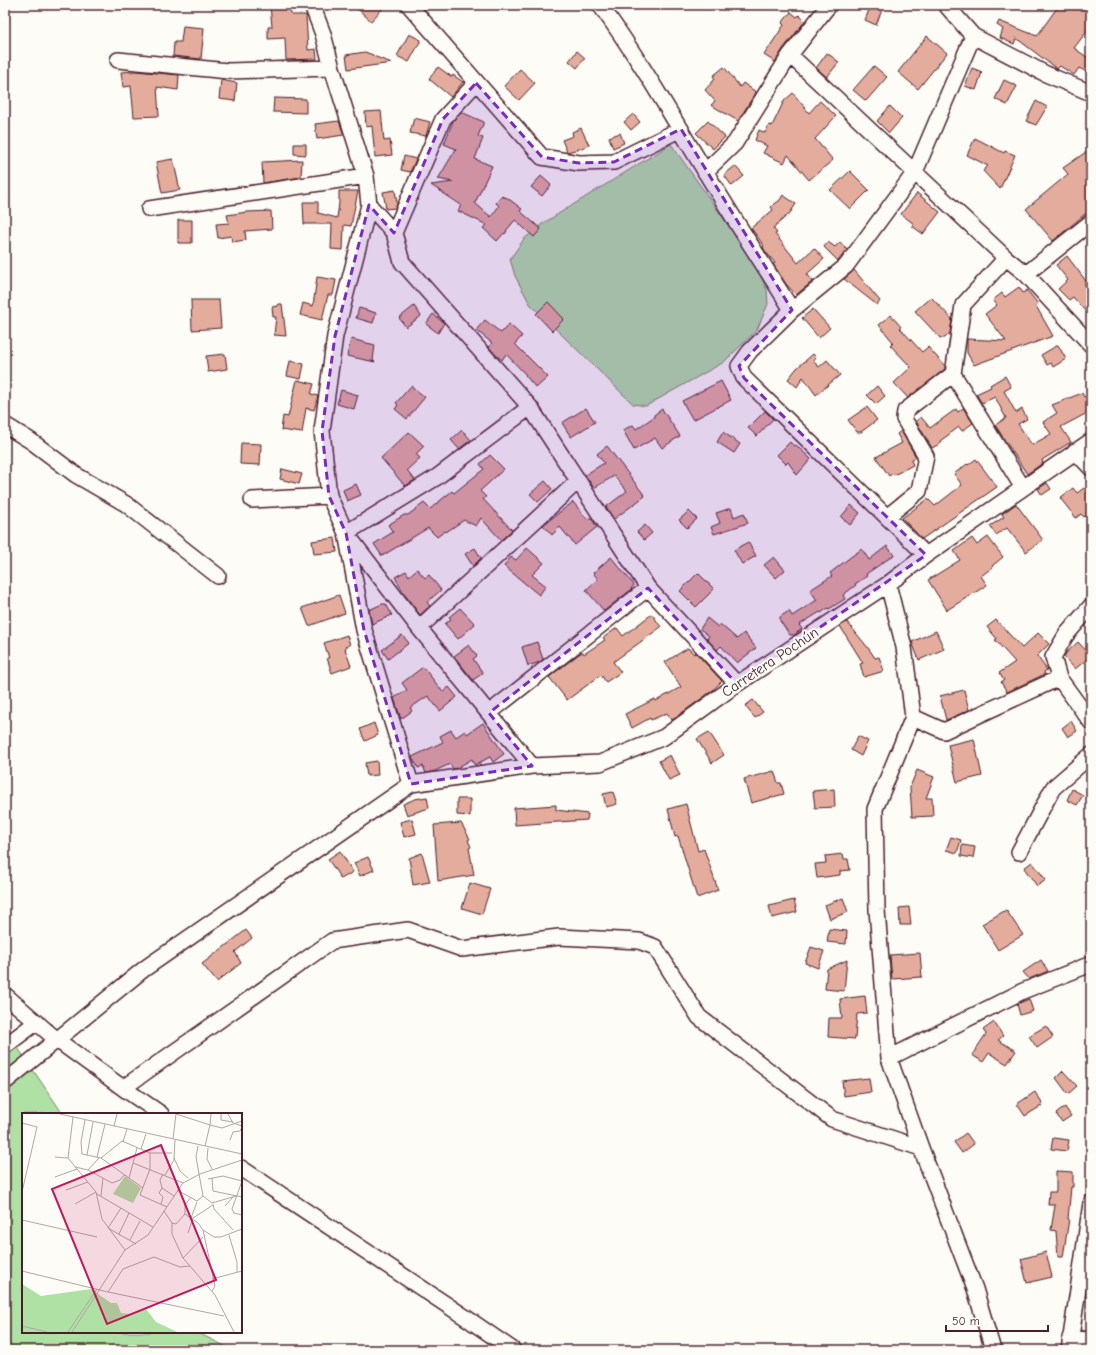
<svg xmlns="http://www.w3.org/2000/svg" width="1096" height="1355" font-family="'Comic Neue',sans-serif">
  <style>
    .green { fill: #aee1a3; stroke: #7c8067 }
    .building { fill: #e4ac9c; stroke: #4a1f2b }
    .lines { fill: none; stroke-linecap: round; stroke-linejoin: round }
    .minor-casing { stroke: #4a1f2b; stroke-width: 18 }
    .minor { stroke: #fdfcf7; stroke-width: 15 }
    .marked { fill: #7b2cbf; fill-opacity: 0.2; stroke: #7b2cbf; stroke-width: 3; stroke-dasharray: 8 5; stroke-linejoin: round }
    .labels { text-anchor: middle; stroke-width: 4; stroke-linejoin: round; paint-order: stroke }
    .street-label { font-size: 15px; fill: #4a1f2b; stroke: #fdfcf7 }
    .inset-road { fill: none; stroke: #b5a4a5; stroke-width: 1 }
    .view { fill: #c2185b; fill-opacity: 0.15; stroke: #c2185b; stroke-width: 2 }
    .inset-edge { fill: none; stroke: #4a1f2b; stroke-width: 2 }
  </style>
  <rect width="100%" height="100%" fill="#fdfcf7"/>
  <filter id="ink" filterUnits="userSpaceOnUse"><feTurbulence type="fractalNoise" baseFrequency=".025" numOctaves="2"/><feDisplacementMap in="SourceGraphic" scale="8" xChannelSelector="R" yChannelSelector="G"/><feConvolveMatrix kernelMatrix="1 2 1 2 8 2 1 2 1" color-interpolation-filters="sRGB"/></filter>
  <g filter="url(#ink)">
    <path class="green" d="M671,144L755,263L767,290L768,304L757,330L724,362L646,406L633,404L530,304L515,276L510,259L524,239L542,224Z
      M5,1029L63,1114H23V1332H196L233,1350H5Z"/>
    <path class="building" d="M270,5H290L291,15H306L308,50L316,49L317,59L286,60L285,38L268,39V27H272Z
      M353,5H386L371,21Z
      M871,5H884L876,25L865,20Z
      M1059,5H1091V26L1074,48L1091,60V74L1079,68L1074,75L1060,66L1057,69L1016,38L1014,44L1000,38L1003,29L997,25L999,21L1037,36Z
      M791,12L797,17L799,15L805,21L783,49L775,62L764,55L784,25L782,23Z
      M183,26L204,28L201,59L173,56L174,42H181Z
      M409,34L421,40L409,62L397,56Z
      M927,36L947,53L918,89L898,72Z
      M577,51L585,58L577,68L569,61Z
      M365,52L373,55V56L392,63L348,69L346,55Z
      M827,53L839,62L827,77L816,68Z
      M874,66L887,77L866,101L853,90Z
      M438,67L452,77L453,75L463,82L451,97L429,79Z
      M724,67L740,87L743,83L756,92L738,121L711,105L715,101L705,90L715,79L713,76Z
      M972,68L982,72L976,90L965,86Z
      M520,69L535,83L519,100L504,86Z
      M135,71L179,75L178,90L157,87L159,116L134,117L131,86L123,87L121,72Z
      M221,80L237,83L235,101L219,99Z
      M1004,80L1017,86L1007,105L995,99Z
      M793,93L809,113L820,101L836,116L815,139L833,160L809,180L788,155L784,163L763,153L767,146L755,140L759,130L765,133L769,125L772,126L784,101Z
      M274,98L306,99V113L273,112Z
      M1036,101L1047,107L1036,125L1026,121Z
      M890,106L902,118L889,133L877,121Z
      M381,111L384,141L390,140L392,155L375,157L372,126L366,127L365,112Z
      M461,112L484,122L478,136L483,138L475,159L492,166L475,203L491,217L499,206L496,203L502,196L505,198L506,197L522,209L520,211L541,229L534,237L515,220L506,231H507L505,234L504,233L497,241L483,228L487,225L458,211L461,205L431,185L453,182L438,179L456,149L444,144L453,121Z
      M633,114L640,122L631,130L624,122Z
      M414,118L430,122L426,136L410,133Z
      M339,121L344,135L317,139L315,124Z
      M708,121L725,137L713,149L696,133Z
      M581,128L589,145L579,149L567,152L562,140L573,136L572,132Z
      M620,133L624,143L613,148L609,137Z
      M975,138L1004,153L1005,151L1015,155L1000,189L983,171L988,166L967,155Z
      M294,144H306V155L294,154Z
      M1086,152L1091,159V209L1053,241L1026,209L1068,174L1063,168Z
      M404,156L416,159L410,172L401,170Z
      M173,159L180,190L162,193L156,162Z
      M302,160L301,177L263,183L262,162Z
      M735,166L744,176L732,186L724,175Z
      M850,171L869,190L850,209L830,190Z
      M541,176L551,185L542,196L531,187Z
      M395,190L397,204L395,208L386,209L383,192Z
      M339,191H358L351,226L344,225L343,250L331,249L332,224H304L303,202H318V213L337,218L339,203Z
      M917,193L940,212L923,234L912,226L914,224L901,214Z
      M783,195L796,204L790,213L773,228L777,233L775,234L798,263L814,248L824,259L807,274L813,281L796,295L786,284L773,264L775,263L765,251L763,247L764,246L751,228L773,210L771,207L780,200Z
      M271,211L272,229L245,231L246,240L232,242L231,236L218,238L216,224L229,223L227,215L247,212Z
      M178,220H192V243H178Z
      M828,242L835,247L840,242L847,250L838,261L824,247Z
      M1067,256L1086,281L1084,283L1086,285L1084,286L1091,295V318L1073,297L1069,300L1058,289L1068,280L1056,265Z
      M854,270L880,301L877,305L844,279Z
      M317,277L336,280L333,295H328L322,320L300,315L303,303L313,306Z
      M1019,287L1023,293L1027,290L1038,304L1036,306L1053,336L974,365L967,353V339L1006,341L985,314L997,305L993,300L1002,293L1005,297Z
      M931,297L952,319L950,333L945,338H940L915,311Z
      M191,300H219L221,328L192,330Z
      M548,302L564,319L552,331L536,314Z
      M278,304H282L286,336L274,335L276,317H273L272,307L278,306Z
      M414,306L421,316L406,327L399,318Z
      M359,308L376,313L373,323L356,318Z
      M813,309L830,328L819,338L802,318Z
      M433,314L444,323L438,333L426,324Z
      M891,315L901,327L900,328L922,352L928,347L945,366V369L908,398L894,383L911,367L890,345L893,342L879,325Z
      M485,320L501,333L509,324L522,336L515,344L548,377L536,388L525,375H526L506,354L502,360L495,354L489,347L492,343L476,330Z
      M351,339L375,345L373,360L375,362L347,356Z
      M1058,345L1066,359L1053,367L1051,363L1047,365L1041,355Z
      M225,354L227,369L208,372L206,356Z
      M813,354L816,357L813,361L819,367L827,360L840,375L816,395L803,377L797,387L788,379L797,368Z
      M290,361L304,364L301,379L287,376Z
      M1005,376L1011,387L1004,391L1016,413L1022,409L1027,419L1018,424L1032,445L1051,434L1043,422L1057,413L1052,405L1082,393L1084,397L1091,394V411L1061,427L1071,442L1042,460L1043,463L1027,474L995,425L1006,418L995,397L982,403L976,394L991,387L990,385Z
      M297,380L314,384L311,394L318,396L314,410L306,408L302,433L281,430L283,416L288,417Z
      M721,381L731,400L693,420L682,401Z
      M411,386L425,397L407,419L395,409L398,405L396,403Z
      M877,386L885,396L876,404L867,395Z
      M341,390L358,395L354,409L337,404Z
      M867,407L877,420L861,432H857L848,420Z
      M586,408L595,422L571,437L562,423Z
      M963,408L973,423L962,431L959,427L940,441L941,443L932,448L916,421L921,417L930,428L956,409L958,412Z
      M662,409L680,436L662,448L655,438L634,450L623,430L633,425L636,429L654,417V415Z
      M765,411L773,419L757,436L748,428Z
      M462,430L471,440L459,449L451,440Z
      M901,431L916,457L911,460L913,465L894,475L893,473L889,476L876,457L902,443L897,434Z
      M409,432L424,446L416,454L420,458L407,470L415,480L405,486L381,458Z
      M723,432L740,444L734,453L717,442Z
      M790,442L794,446L796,445L811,459L797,475L788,462L786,464L777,455Z
      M241,443L261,444L260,465L240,464Z
      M607,446L645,496L614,519L606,507L627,491L614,476L594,488L585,475L604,463L597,454Z
      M490,455L504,469L480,491L486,497L483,499L512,530L501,540L481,518L476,526L464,520L446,532L445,531L437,537L428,528L382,556L374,544L393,532L388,525L404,515H408L424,503L430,509L452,491L454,493L484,469L480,464Z
      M976,459L997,487L922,539L902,518L928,499L935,506L962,485L954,474L967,464L968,465Z
      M282,469L302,474L299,484L280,479Z
      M545,481L552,489L538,502L530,494Z
      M1047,483L1051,489L1042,495L1038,489Z
      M356,484L361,495L347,501L343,490Z
      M1073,488L1077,493L1084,488L1091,497V512L1084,517L1081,514L1076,518L1060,498Z
      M573,502L587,519L591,518L597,527L575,545L560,527L552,535L543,525Z
      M1016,504L1043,540L1026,552L1007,528L996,535L990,526L1004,517L1002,514Z
      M851,505L860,513L850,525L841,517Z
      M731,508L734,517L744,513L748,523L714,534L711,527L720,523L716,513Z
      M689,511L697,519L687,528L679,520Z
      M645,525L652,533L644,540L637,532Z
      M988,537L1003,557L992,566L993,567L981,576L987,585L947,610L928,580L960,560L954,551L972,538L977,545Z
      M335,538L337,552L314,554L312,541Z
      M748,542L756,556L742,564L734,550Z
      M887,546L894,555L866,574L867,576L855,584L856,585L843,595L845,599L829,609L828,608L821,613L820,612L799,625L802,629L794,635H790L780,621V617L789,611L792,616L817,600L810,590L832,576L830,573L852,556L862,549L869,560Z
      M475,548L481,558L473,566L465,554Z
      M527,548L544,563L532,575L546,586L539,595L504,566L511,557L516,560Z
      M611,557L634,585L631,589H632L604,611L586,590L598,579L593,573Z
      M774,557L785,570L776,578L764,565Z
      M417,569L425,578L429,575L441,590L427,602L430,606L420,615L405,595L395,577L406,571L409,576Z
      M698,573L714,589L696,607L680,591Z
      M339,595L345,613L309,626L302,608Z
      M382,604H386L392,615L372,624L369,610Z
      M460,608L475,624L458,639L445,624L451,619L449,617Z
      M652,614L661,627L613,662L621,672L606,682L601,675L567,700L549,677L579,654L583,652L584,654L605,640L603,638L617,628L623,636Z
      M707,618L718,627L720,624L737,639L744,633L756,648L737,663L721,646L717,650L707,639L709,636L700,629Z
      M996,620L1022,648L1038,633L1049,644L1037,656L1047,670L1044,672L1045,674L1007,692L1001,682L1004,680L999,673L1015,662L995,640L997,639L987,627Z
      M847,622L869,649L875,658L879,657L884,671L864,677L860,664L863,663L840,626Z
      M936,631L944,649L919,660L912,642Z
      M347,635L350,645L345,647L346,649H345L351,666L332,673L327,658H329L324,643Z
      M402,635L409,643L388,659L382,650Z
      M537,642L543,659L540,662L528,666L522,647Z
      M1078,642L1091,656L1075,669L1064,657L1066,653Z
      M469,645L477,656L473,659L483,673L473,680L454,656Z
      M688,648L694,654L695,652L722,681L712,691L672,720L667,713L651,720L650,718L632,728L625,714L655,699L656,701L681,687L665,662Z
      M423,667L443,692L449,687L457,697L440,711L428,696L410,708L412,711L401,719L394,698L407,690L402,683Z
      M964,690L969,710L946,720L940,696Z
      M753,700L763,712L755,718L745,706Z
      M1071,721L1077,731L1068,737L1062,728Z
      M374,723L378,735L365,741L360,729Z
      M483,723L504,754L493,762L490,757L475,765L472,759L457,768L453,769L450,764L435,771L426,773L423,766L418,768L412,757L443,742L440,736L451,730L456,737L465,731L467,734Z
      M709,732L724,755L712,763L697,739Z
      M858,736L868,741L861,756L851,750Z
      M974,739L982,776L957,782L948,745Z
      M670,755L680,775L669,780L659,761Z
      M377,761L378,775L367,776L365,763Z
      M917,770L934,777L926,798H932L933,816L912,817L910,787Z
      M774,771L778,783H781L784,794L751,803L744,779Z
      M834,789L835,807L815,808L813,791Z
      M1072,789L1083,795L1077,805L1067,800Z
      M613,792L617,804L606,807L603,794Z
      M427,797L429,808L407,815L403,804L415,799Z
      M457,799H470V816L457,815Z
      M686,804L698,851L704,849L718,890L697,898L678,836L675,837L668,809Z
      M556,805V810L588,814L587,820L515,825L514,808Z
      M412,819L416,834L404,837L400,822Z
      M461,823L470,839L468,840L471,847L469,848L474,875L438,881L434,825Z
      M951,837L961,840L957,853L946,850Z
      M962,845L975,847L973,858L961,856Z
      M340,851L353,872L341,879L328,859Z
      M422,853L430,882L413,885L409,858Z
      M843,854L844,859H848L850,870L840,871V875L817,878L815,864L826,863L825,856Z
      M368,857L374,870L360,876L354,863Z
      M1032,862L1046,880L1037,886L1024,868Z
      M470,883L490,889L482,914L462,908Z
      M843,898L848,912L830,919L825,905Z
      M794,900L797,912L772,918L769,906Z
      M909,907L911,925H900L899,908Z
      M1006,910L1023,935L998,950L982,924Z
      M829,929L847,931L846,944L827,942Z
      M246,930L252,938L235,952L241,963L217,982L202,964Z
      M811,947L824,951L818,968L805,963Z
      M920,953L922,977L892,979L890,955Z
      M847,960L844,991L825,989L827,969Z
      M1041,960L1048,971L1029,979L1023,972Z
      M865,996L867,1013L857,1014L855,1039L828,1037L829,1018H842L840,999Z
      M1029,999L1033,1011L1020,1015L1017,1004Z
      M994,1022L1003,1036L998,1040L1016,1051L1007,1064L989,1053L983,1062L972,1055L986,1034L983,1030Z
      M1046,1026L1053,1037L1037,1048L1029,1036Z
      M1063,1071L1077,1086L1068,1094L1056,1078Z
      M869,1078L871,1092L844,1096L842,1081Z
      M1035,1092L1043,1105L1025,1116L1017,1104Z
      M1065,1107L1071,1116L1062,1122L1056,1114Z
      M966,1133L974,1144L962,1153L954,1142Z
      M1053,1138L1069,1140L1067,1151L1051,1149Z
      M1056,1171L1073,1172V1187H1071L1068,1219H1069L1063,1257H1058L1056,1231L1051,1230L1055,1205H1048L1049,1192H1056Z
      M1046,1252L1052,1277L1027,1283L1021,1259Z"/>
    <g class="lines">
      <defs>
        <path id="minor" d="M312,5L323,34L332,68L366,176L369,205L335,336L322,431L329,496L346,533L364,630L411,784
          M409,5L542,157L579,163L614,162L681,129
          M600,5C639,58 671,115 705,171C733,218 763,264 792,310
          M946,5L973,36L1046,74L1091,93
          M790,55L1006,258L1026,274L1091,345
          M118,60L228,71L332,68
          M705,172L735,143L790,55L829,5
          M369,205L394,233L402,262L530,407L648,588L737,684
          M149,209L366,176
          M394,233L443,119L476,83
          M1006,258L963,305L953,374L1023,488
          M1026,274L1091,222
          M530,407L437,477L346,533L419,628L532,766
          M5,425L31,441L76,475L126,504L218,576
          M1075,451L1091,468
          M252,500L329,496
          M888,516L919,491L926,456L904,419L905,411L953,374
          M926,555L744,378L739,366L750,351L792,310L846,266L915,172L973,36
          M888,584L904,647L913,717L875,809L877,910L889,1058L921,1148L975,1289L993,1350
          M419,628L578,481
          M1059,678L1091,722
          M489,713L648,588
          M913,717L944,731L1059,678L1053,657L1066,635L1091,606
          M1019,852L1053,788L1091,755
          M5,995L57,1040L123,1088L332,941L408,930L462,949L559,937L639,941L655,947L699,1017L832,1119L921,1148
          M5,1046L37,1022
          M889,1058L1023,991L1091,964
          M5,1082L144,969L411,784L532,766L600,763L664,737L737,684L888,584L926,555L1091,441
          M123,1088L161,1114
          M241,1168L468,1319L513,1350
          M1070,1338L1091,1340
          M1069,1350L1091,1203"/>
      </defs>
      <use href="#minor" class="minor-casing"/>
      <use href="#minor" class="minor"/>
    </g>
  </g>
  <path class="marked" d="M476,83L542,157L579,163L614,162L681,129L792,310L739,366L744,378L926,555L737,684L648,588L489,713L532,766L411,784L364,630L346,533L329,496L322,431L335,336L369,205L394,233L443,119Z"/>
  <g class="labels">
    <g class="street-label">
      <text transform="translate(770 662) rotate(-34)" y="5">Carretera Pochún</text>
    </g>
  </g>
  <g transform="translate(22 1113)">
    <rect width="220" height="220" fill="#fdfcf7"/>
    <path d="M103,63L119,75L111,90L91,81ZM0,171L19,183L69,176L89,190H95L99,200L109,201L124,196L134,209L155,219H0Z" fill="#aee1a3"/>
    <path class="inset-road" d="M38,1L220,41M189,1L188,12L200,15L220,8M199,1V7L211,9M206,1L211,10L220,13M51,4L46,45L74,79L80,106L103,137M63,7L59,29L60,41L79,45L121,75M0,10L15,14L0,79M92,13L95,1M151,26L154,1L188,12L183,33M208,27L211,19L218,18L220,14M101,29L105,16M176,33L174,44L181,83M186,35L185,46L190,56M119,36L124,21M128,40V56L118,82L145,94M65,42L71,9M33,44L46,45M75,44L83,11M79,45L100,28L128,40H150M152,45L158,58L166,65M111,50L161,70M53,54L66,57L90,70L98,67L103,61M66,57L77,45M141,61L138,67L140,75L152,83M143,62L152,47L153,27M33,64L55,56M107,65L115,35M190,65L191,78L220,84M186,66L201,63L220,68M220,68L210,96L212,100L220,102M44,77L66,69M155,77L175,88L181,83L190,90L214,83M75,81L131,114M79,83L81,65M53,91L74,79M139,91L141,84L137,80L140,75M191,91L192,96L211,117M203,93L211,84M99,95L86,115L114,131M142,98L150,110V121L161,145L193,182L212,219M163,101L176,110L181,117L193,173L190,178M169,105L175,89M0,107L75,124M150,110L154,111L163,101V92L169,84M181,117L192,124H199L220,116M166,120L171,105L191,92M97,121L107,100M207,122L215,149V159M108,127L118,108M161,145L181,124M0,158L86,179L101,156L132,144L158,154L168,153M190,166L220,158M86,179L202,203M0,213L25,219M46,219L75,176M50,219L103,137L126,122L161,70L178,61L220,47"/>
    <path class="view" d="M139,32L194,167L85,211L30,76Z"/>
    <rect width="220" height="220" class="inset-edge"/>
  </g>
  <rect width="1096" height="1355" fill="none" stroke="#fdfcf7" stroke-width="20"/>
  <rect x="10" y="10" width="1076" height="1335" fill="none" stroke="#4a1f2b" stroke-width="1.5" filter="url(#ink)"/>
  <path d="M946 1325v6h102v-6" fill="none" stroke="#4a1f2b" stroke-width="2"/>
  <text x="952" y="1325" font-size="12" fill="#4a1f2b" stroke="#fdfcf7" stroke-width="3" paint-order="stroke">50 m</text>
</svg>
